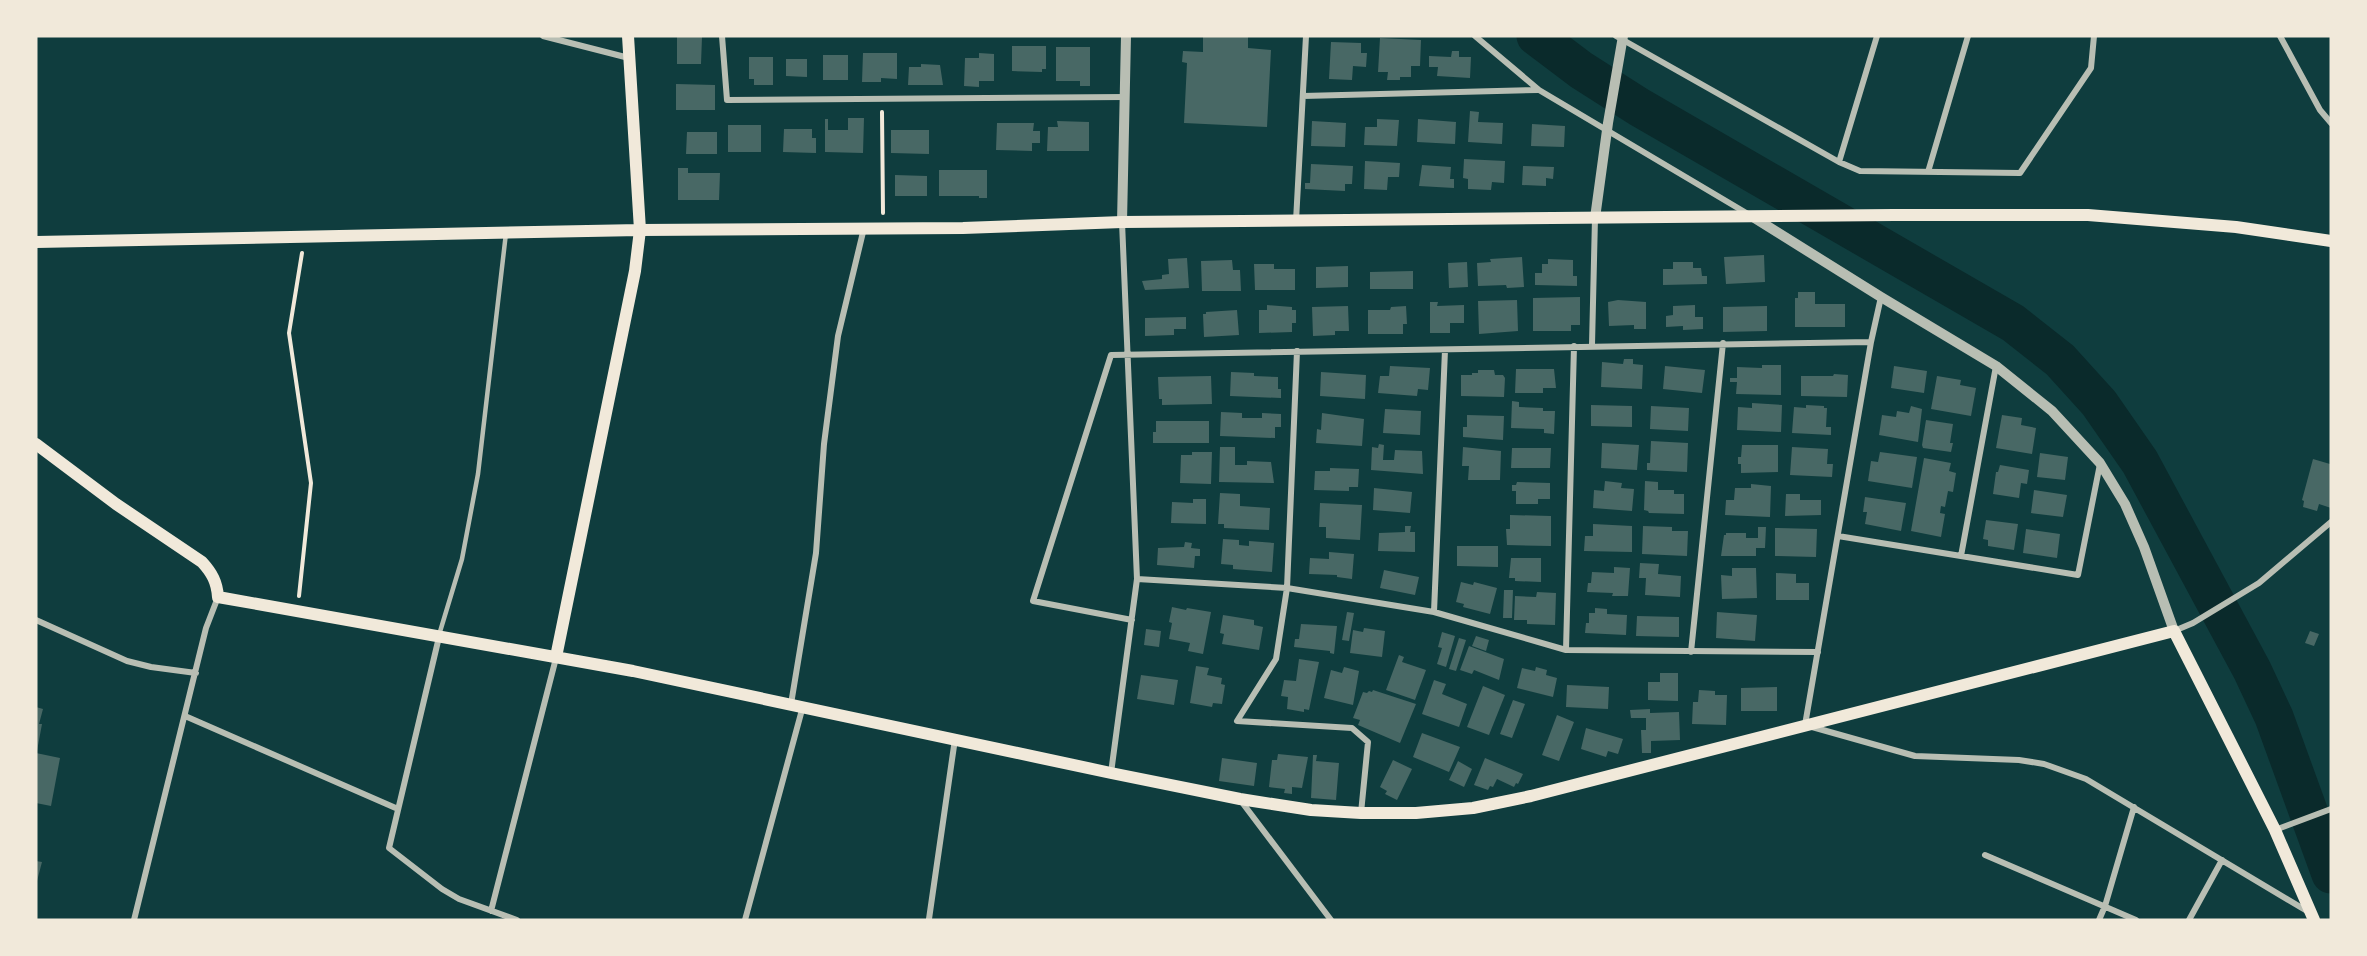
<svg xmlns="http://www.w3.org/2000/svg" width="2367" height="956" font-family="Georgia,serif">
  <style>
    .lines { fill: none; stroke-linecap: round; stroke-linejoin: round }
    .river { stroke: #0a2a2b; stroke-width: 39 }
    .building { fill: #486865 }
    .path { stroke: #f1e9da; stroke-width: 4 }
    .service { stroke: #b8beb3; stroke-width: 4.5 }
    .minor { stroke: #b8beb3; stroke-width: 6 }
    .tertiary { stroke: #b8beb3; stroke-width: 10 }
    .secondary { stroke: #f1e9da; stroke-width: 12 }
  </style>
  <rect width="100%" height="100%" fill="#0f3d3e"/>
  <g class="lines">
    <path class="river" d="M1536,36L1581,70L1639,107L2013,323L2060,360L2099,403L2140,462L2252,670L2274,717L2331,874"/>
  </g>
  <path class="building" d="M677,36L702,37L701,64H677Z
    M1203,36L1248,37V48L1271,50L1267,127L1184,123L1187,63L1182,62L1183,51L1203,52Z
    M1380,38L1421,40L1420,66H1411V77H1400V80H1387L1388,72H1378Z
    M1331,42L1361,43V53H1367L1366,67L1353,66L1352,80L1329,79Z
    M1012,46H1046V69H1042V72L1012,71Z
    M1056,47H1090V86H1080V81H1056Z
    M1452,51H1459V57H1471L1470,78L1437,76L1438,67H1429V56L1451,57Z
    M863,53H897V79L881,78V82H862Z
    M979,53L994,54V81H979V87L964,86L965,58H979Z
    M823,55H848V80H823Z
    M749,57H773V85H754V79H749Z
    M786,59H807V77L786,76Z
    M921,64L940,65L943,85H908L909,67H921Z
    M676,84L715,85V110H676Z
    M1470,111L1479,112L1478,122L1503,123L1502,144L1468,142Z
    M848,118H864L863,153L825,152V119H828V130H848Z
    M1377,119L1399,120L1397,146L1364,145L1365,127H1377Z
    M1418,119L1456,122L1455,144L1417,142Z
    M1057,121L1089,122V151H1047L1048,127H1058Z
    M1312,121L1346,123L1345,147L1311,146Z
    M997,123H1034L1033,131H1040V143H1032V151L996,150Z
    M1532,124L1565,126L1564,147L1531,146Z
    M728,125H761V152H728Z
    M784,129H812V138H816V153L783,152Z
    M891,130H929V154L891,153Z
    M687,132H717V154H686Z
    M1464,159L1505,161L1504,183L1492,182L1491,190L1468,189V179L1463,178Z
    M1365,161L1400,163L1399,177H1388L1387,190L1364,189Z
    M1311,164L1353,166L1352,184H1345V191L1305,189V183H1310Z
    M1422,165L1451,167L1450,179H1454V188L1419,186Z
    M1523,166L1554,167L1553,179L1546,178V186L1522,185Z
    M678,168H688V173H720L719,200H678Z
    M939,170H987V198H979V196H939Z
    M895,175L927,176V196H895Z
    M1764,255L1765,282L1726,284L1724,257Z
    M1522,257L1524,287L1507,288L1506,285L1478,286L1477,263L1491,262L1490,259Z
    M1187,258L1189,288L1145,290L1142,281L1162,279V275L1169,274L1168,259Z
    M1548,259L1573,260V276H1577V286L1535,285V273H1542V264H1548Z
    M1232,260L1233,270H1240L1241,291H1202L1201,261Z
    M1467,262L1468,287L1449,288L1448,263Z
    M1673,262H1693V268H1701L1702,276H1707V284L1663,285V269H1673Z
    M1254,264H1274V269H1295V290H1255Z
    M1348,266V287L1316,288V267Z
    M1413,271V289H1370V272Z
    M1798,292H1815V304H1845V327H1795V298H1798Z
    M1580,297V325H1571V331H1533V298Z
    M1517,300L1518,331L1479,334L1478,301Z
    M1618,300L1646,302V329H1634V325L1609,326L1608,302Z
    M1430,302H1438L1437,306L1464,305V323H1450V333H1430Z
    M1267,305L1292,307V310H1296V323H1292V332L1259,333V310H1267Z
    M1695,305V317H1703V329L1683,330V326L1666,327V316L1673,315V306Z
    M1348,306L1349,331H1335V335L1313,336L1312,307Z
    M1406,306L1407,324H1403V334H1368V310H1390L1391,307Z
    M1767,306V331L1723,332V307Z
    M1237,310L1239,335L1204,337L1203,314H1206V312Z
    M1186,317V329H1174V335L1145,336V318Z
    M1624,359H1633V364L1643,365L1642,389L1601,387L1602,362L1623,364Z
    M1762,365H1781V395L1736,394L1737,382H1730V378H1737V367L1762,368Z
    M1390,366L1430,368L1428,390L1418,389L1417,396L1378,393L1380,376H1389Z
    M1665,366L1705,370L1702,393L1663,389Z
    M1894,366L1927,371L1924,393L1891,388Z
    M1516,369H1554L1556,388H1543V393H1515Z
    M1478,370H1494L1495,375H1503L1505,378L1504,397L1461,396V375H1472V373H1478Z
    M1231,372L1254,373V376L1278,377V389H1281V398L1230,396Z
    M1321,372L1366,375L1365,399L1320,396Z
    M1834,374L1848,375L1847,397L1801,396V376H1833Z
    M1211,376L1212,404L1162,405V399H1159L1158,377Z
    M1937,376L1961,380L1960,385L1976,388L1971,416L1931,409Z
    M1512,401L1519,402V407L1543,408V411H1555L1554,434L1544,433V429L1511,428Z
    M1752,403L1782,405L1781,432L1737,430L1738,407L1752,408Z
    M1591,405L1632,406V427L1591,426Z
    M1806,405L1824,406V408H1827L1826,427H1831V435L1792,433L1794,407L1806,408Z
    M1651,406L1689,408L1688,431L1650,429Z
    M1911,406L1922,409L1918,442L1879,435L1882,415L1896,417L1897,411L1909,413Z
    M1385,409L1421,411L1420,435L1383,433Z
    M1221,412L1242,413V418H1262V413L1281,414V427H1275V438L1220,436Z
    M1322,413L1364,419L1362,446L1316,443L1317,429L1321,430Z
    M1467,415L1504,416L1503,440L1463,437V427H1467Z
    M2002,415L2022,418L2021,425L2036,428L2032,454L1996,448Z
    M1926,420L1953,424L1950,443H1953L1951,452L1923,448L1922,445Z
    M1156,421H1209V443H1153V432H1156Z
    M1651,441L1688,443L1687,472L1647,470V463H1650Z
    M1602,443L1639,445L1637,470L1601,468Z
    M1379,444L1384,445L1383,460H1394L1395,450L1422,451L1423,474L1371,470L1372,447L1378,448Z
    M1742,445H1778V472L1741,473V464H1738V457H1741Z
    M1220,447H1235V465H1247V461L1271,462L1274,483L1219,482Z
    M1463,447L1501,451L1500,480H1468L1469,466H1462Z
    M1792,447L1828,449L1827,464H1833L1832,477L1790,475Z
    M1512,448H1551L1550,468H1511Z
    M1192,452H1212L1211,484L1180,483L1181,455H1192Z
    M1880,452L1917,457L1912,488L1868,481L1871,461L1878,462Z
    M2040,453L2068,457L2065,480L2037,477Z
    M1924,458L1951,463L1949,471L1956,473L1953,492L1948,491L1945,507L1941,506L1940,513L1945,514L1941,537L1911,531Z
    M2313,459L2330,464L2331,467V508L2319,504L2317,511L2303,507L2304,501L2302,500Z
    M2000,465L2029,470L2027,484L2021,483L2019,498L1993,494L1996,472H1998Z
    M1330,468L1359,469L1358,487H1349V491L1314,490L1315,471H1330Z
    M1605,481L1622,483L1621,488L1634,489L1632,511L1593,508L1594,490L1604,491Z
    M1645,481L1658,482V490H1674V494H1684V514L1649,513L1648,511L1644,510Z
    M1517,482L1550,483V499H1538V504H1516V491H1512V485H1516Z
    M1751,484L1771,486L1770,517L1725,515L1726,500H1734L1735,488H1751Z
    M1374,488L1412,492L1410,513L1373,510Z
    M2034,490L2067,495L2063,517L2031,513Z
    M1220,493L1240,494V506L1270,508L1269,530L1224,528V524H1218Z
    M1786,494H1800V500H1821V515L1785,516Z
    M1865,497L1906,503L1901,531L1865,524L1867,512H1863Z
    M1193,499H1206V524L1171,523L1172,502L1193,503Z
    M1320,503L1362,505L1360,540L1326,538V527H1319Z
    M1510,515L1551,516V546L1507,545L1506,529H1510Z
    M1986,520L2018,524L2014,550L1988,546V540L1983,539Z
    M1593,524L1632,526V552L1584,551L1585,536H1593Z
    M1405,526H1411L1410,532H1415V552L1378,551L1379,533L1405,532Z
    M1643,526L1672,527V531H1688L1687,556L1642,554Z
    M1758,527H1766L1765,548H1756V556H1721L1724,535H1726V533H1746V538H1758Z
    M1775,528L1817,529L1816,557L1775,556Z
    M2026,529L2060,534L2057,558L2023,553Z
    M1223,539L1239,540V545L1249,546V541L1274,543L1272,572L1233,569V565L1221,564Z
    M1185,542L1192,543L1191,548L1200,549V556H1195L1194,568L1157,565L1158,548L1184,547Z
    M1457,546H1498V567L1457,566Z
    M1329,552L1354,554L1352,579L1337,577V575L1309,574L1310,558L1329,559Z
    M1511,558H1541V582L1515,581V578H1509Z
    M1640,563L1659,564L1658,574L1681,576L1680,597L1645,595L1646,578H1639Z
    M1614,567L1630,568L1628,596H1612L1613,593L1587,592L1588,583H1591L1592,572L1614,573Z
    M1732,568H1756L1757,598L1722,599L1721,575L1732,576Z
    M1384,570L1419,577L1415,595L1380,588Z
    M1776,573L1796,574V583H1809V600H1776Z
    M1461,582L1473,585L1474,582L1497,588L1490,614L1463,607L1464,604L1456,602Z
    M1504,590H1513L1512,618H1503Z
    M1537,592L1556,593L1555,625L1527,624V620H1514L1515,596L1536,597Z
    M1172,607L1186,610L1187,608L1211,612L1203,654L1188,651L1190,643L1169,639L1172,623L1169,622Z
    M1595,608L1607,609V614L1627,615L1626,635L1585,633L1586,623H1589V613H1595Z
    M1347,612L1354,613L1349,641L1342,640Z
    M1717,612L1757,615L1755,641L1716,638Z
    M1223,615L1254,620V625L1263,627L1259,650L1222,644L1224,634L1220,633Z
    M1637,616L1679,617V637L1636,636Z
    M1301,624L1337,626L1334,654L1330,653V651L1294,647L1295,639H1299Z
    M1364,628L1385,631L1382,657L1350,653L1353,630L1363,632Z
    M1146,629L1161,631L1159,647L1144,645Z
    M2310,631L2319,634L2314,646L2305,643Z
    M1442,632L1455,636L1446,667L1437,664L1442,648L1438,647Z
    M1476,636L1489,640L1486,651L1472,646Z
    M1459,638L1466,640L1456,671L1449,669Z
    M1469,646L1504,659L1499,680L1474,670L1472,674L1460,670Z
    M1399,655L1404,657L1402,662L1426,670L1415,700L1386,690Z
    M1299,659L1319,662L1309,710L1304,709V712L1287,709L1288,697L1281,696L1284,680L1296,681Z
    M1196,666L1209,668L1207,675L1222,678L1221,684L1225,685L1222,704L1213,703L1212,707L1190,703Z
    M1344,667L1359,671L1353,705L1324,698L1331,670L1342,673Z
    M1536,667L1547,670L1546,675L1557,678L1553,697L1517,688L1522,668L1535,671Z
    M1660,673H1678V701L1648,700V682H1660Z
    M1141,675L1178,680L1174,705L1137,699Z
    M1434,680L1446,684L1442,694L1467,704L1459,727L1422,714Z
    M1567,685L1609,687L1608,709L1566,707Z
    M1483,686L1505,695L1489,735L1467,727Z
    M1777,687V711H1741V688Z
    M1373,690L1416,704L1400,743L1358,725L1360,720L1353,718L1363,692L1367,693L1369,691L1372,692Z
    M1699,690L1715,691V695H1727L1726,725L1692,724L1693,702H1698Z
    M1513,700L1525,704L1512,738L1500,734Z
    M36,707L43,709L39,724H42L37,751Z
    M1650,709V713L1679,712L1680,740L1651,741V753H1642L1641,730H1646V718H1631L1630,710Z
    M1557,715L1574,722L1559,761L1542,755Z
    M1586,728L1623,739L1618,754L1608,751L1606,757L1581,749Z
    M1422,733L1460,747L1449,772L1413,757Z
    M36,753L60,758L51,806L36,803Z
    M1278,754L1308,757L1302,788L1292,787V794L1284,793L1285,789L1269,787L1272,760H1277Z
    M1313,755H1317L1316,761L1339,763L1336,800L1311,798Z
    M1222,758L1257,763L1254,786L1219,781Z
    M1485,758L1523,774L1518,784L1516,783L1514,787L1497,779L1493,787L1490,786L1488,790L1474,785Z
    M1393,760L1412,769L1397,800L1385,794L1387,791L1380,787Z
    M1458,761L1472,769L1464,787L1449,780Z
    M36,861L42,862L37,881H36Z"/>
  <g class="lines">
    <path class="path" d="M882,112L883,213
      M299,596L311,483L289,333L302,253"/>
    <path class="service" d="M439,635L462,559L478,474L506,233"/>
    <path class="minor" d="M543,36L629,58
      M722,36L727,100L1125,97
      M1475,36L1539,90L1748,214
      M1616,36L1839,162L1860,171L2020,173L2091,68L2094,36
      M2280,36L2320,110L2331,123
      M1303,96L1538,90
      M1839,162L1877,36
      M1928,172L1968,36
      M1296,221L1306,36
      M1881,297L1871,342L1805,725L1915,756L2019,760L2044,764L2086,779L2307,911
      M1592,345L1595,218
      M1297,351L1287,588L1276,659L1237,721L1352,728L1368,742L1361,813
      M1838,536L2078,575L2100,464
      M1961,556L1996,366
      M1137,579L1287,588L1434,612L1566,650L1818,652
      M1434,612L1445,350
      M36,620L127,661L151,667L196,673
      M1132,620L1033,601L1111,355L1871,342
      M2174,631L2193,623L2259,583L2331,522
      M439,637L389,848L442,889L459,899L517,920
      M1566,650L1574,346
      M1691,652L1723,343
      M791,704L816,553L824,444L838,336L864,228
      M185,716L398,809
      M1111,773L1137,579L1122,222
      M1241,801L1331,920
      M2275,830L2331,809
      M1985,855L2136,920
      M491,911L556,658
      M929,919L955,739
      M134,920L206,628L218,597
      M745,920L803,706
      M2099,920L2105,906L2134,807
      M2189,920L2222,860"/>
    <path class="tertiary" d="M1753,217L1881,297L1996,366L2052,411L2100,463L2125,504L2144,547L2174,631
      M1595,218L1608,123L1623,36
      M1122,222L1126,36"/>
    <path class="secondary" d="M36,242L640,230L963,228L1122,222L1894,215H2088L2236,227L2331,241
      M36,444L116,504L202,562C212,573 217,582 218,597L633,671L1111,773L1240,799L1311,810L1361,813H1416L1473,808L1531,796L2174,631L2275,830L2314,920
      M556,657L635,271L640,230L628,36"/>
  </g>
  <rect width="2367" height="956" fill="none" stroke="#f1e9da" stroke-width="75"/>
</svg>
